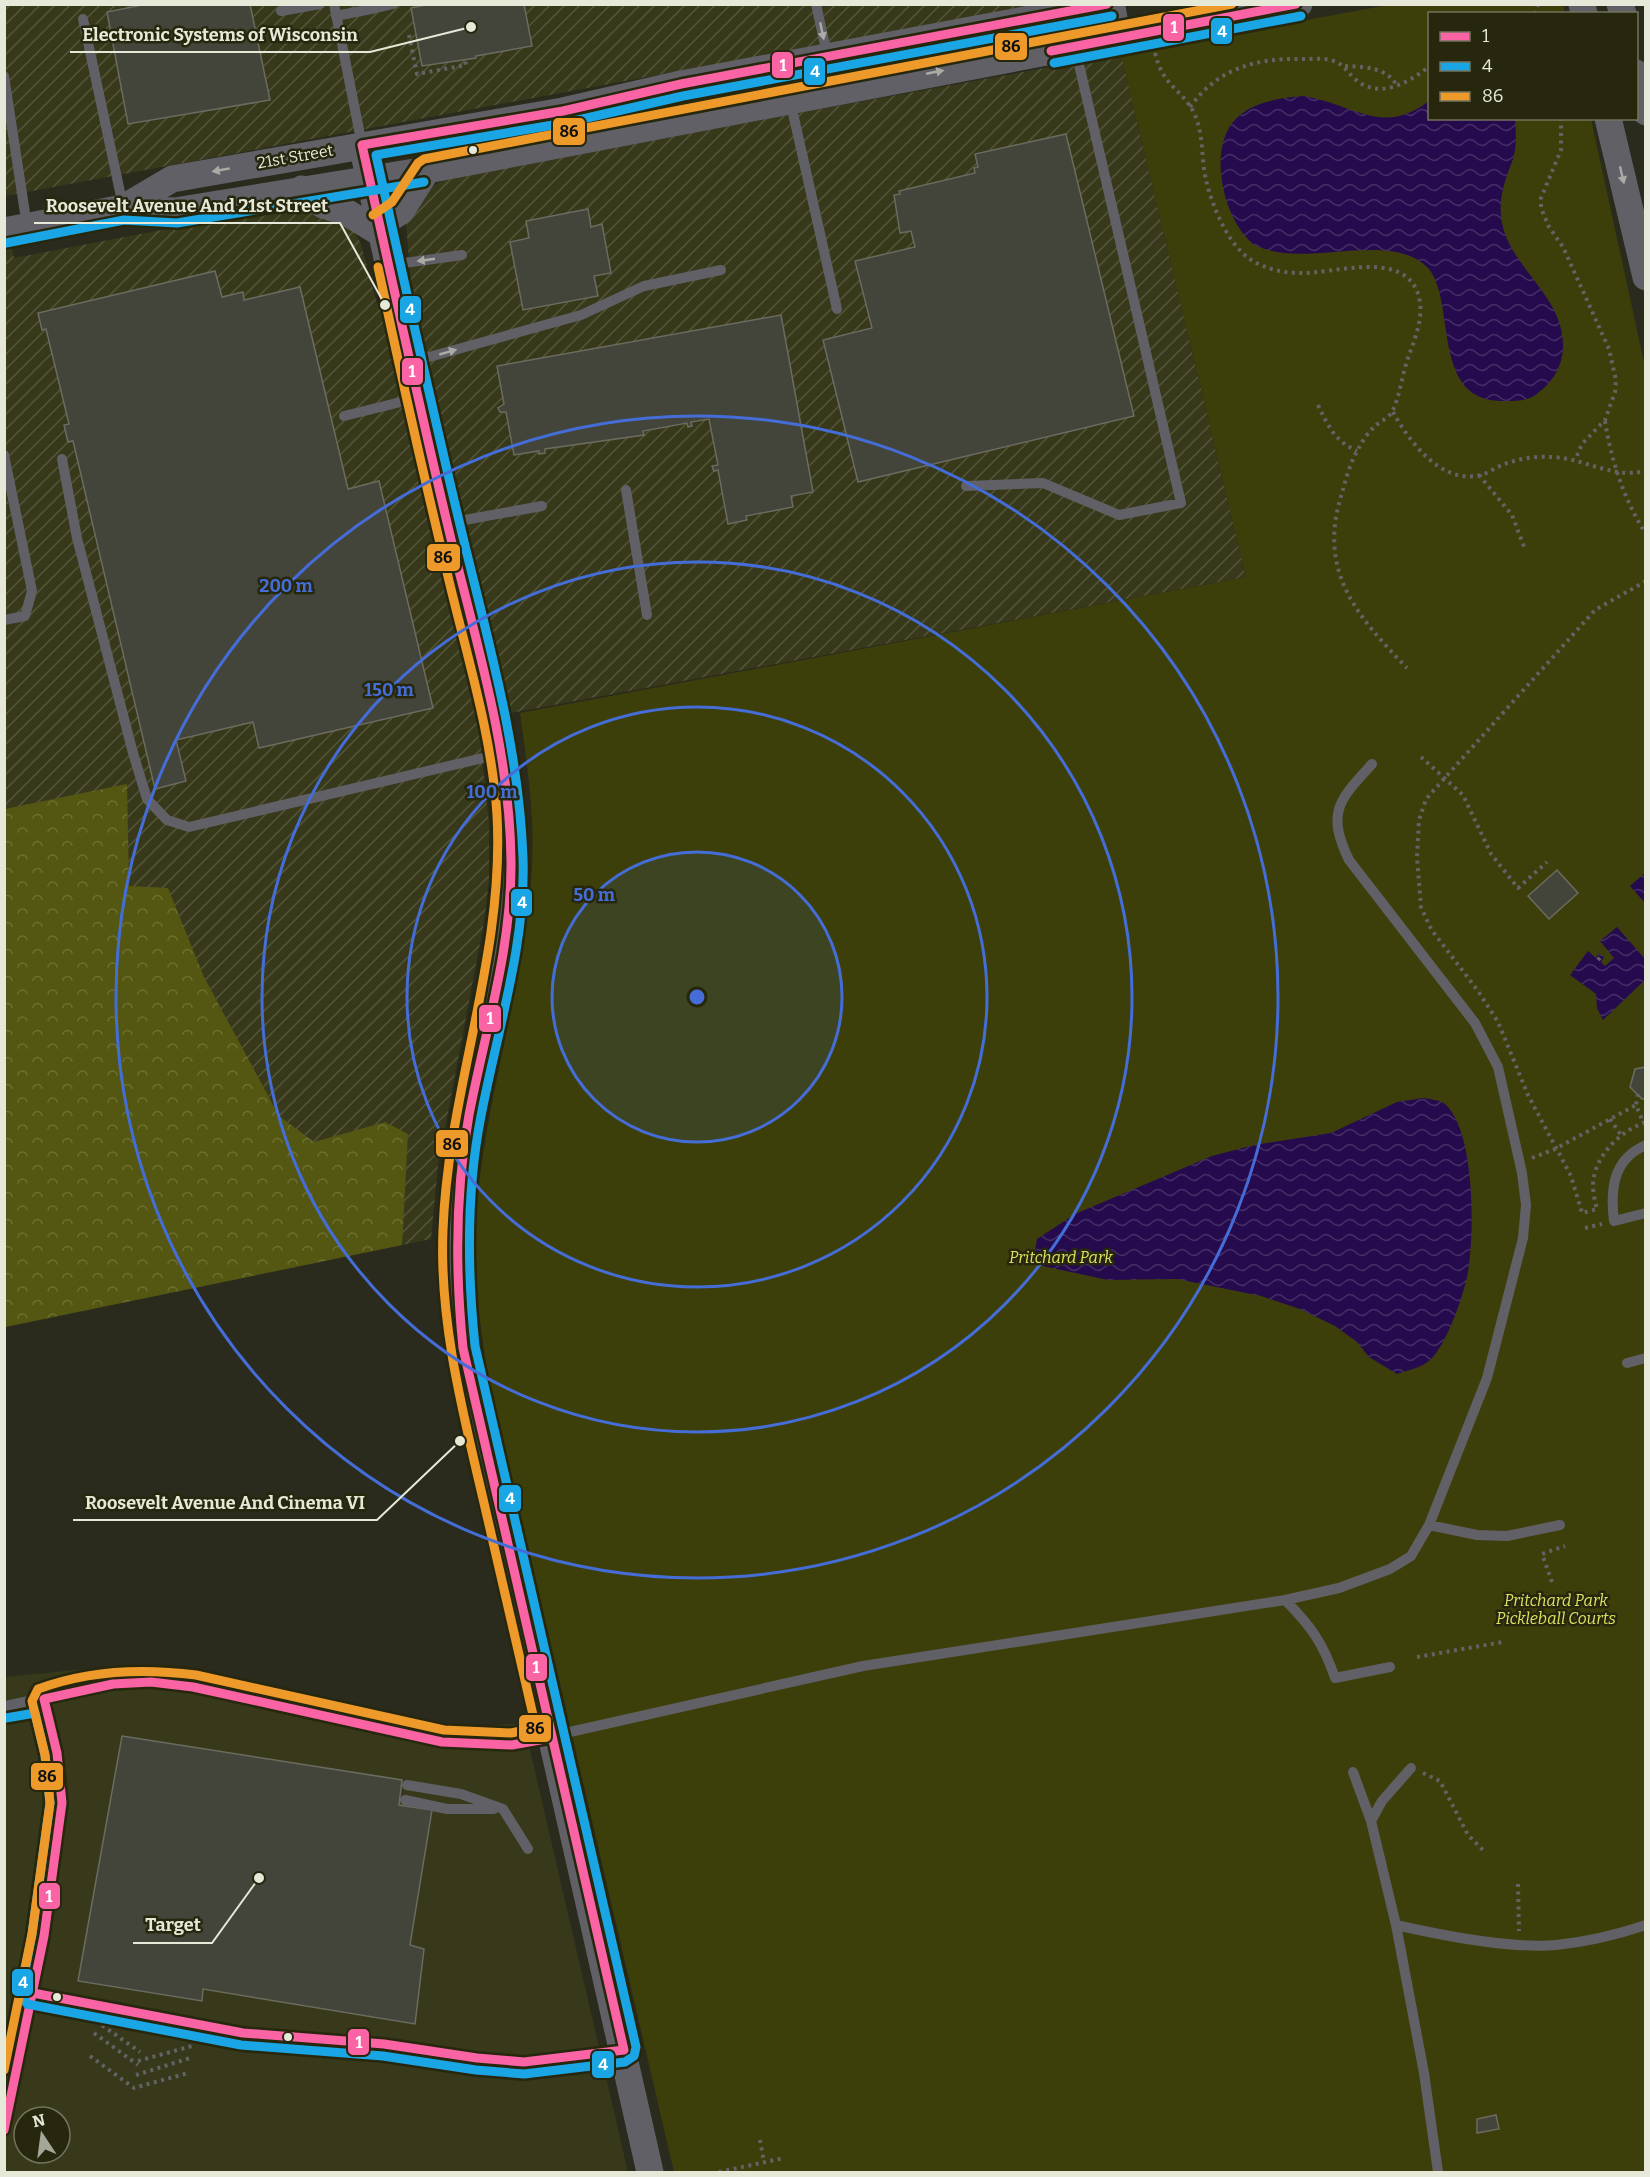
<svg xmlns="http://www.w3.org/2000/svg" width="1650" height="2177" font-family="Bitter,serif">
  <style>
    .built { fill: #37391a; fill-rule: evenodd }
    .industrial { fill: url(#industrial-furrows) }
    .forest { fill: url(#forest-crowns) }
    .park { fill: #3d3f0a }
    .water { fill: url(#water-waves) }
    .building { fill: #44453a; stroke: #6b6b60; stroke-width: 1.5 }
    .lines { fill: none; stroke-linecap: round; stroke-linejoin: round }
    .path { stroke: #646264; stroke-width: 4; stroke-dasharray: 3 4.5; stroke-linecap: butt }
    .service { stroke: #616066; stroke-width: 10 }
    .tertiary { stroke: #616066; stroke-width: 27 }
    .bus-1-casing { stroke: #26270d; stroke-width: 14 }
    .bus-2-casing { stroke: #26270d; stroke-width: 14 }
    .bus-3-casing { stroke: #26270d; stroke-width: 14 }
    .bus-1 { stroke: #fa63a4; stroke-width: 9 }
    .bus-2 { stroke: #1aa6e4; stroke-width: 9 }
    .bus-3 { stroke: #ee9a2a; stroke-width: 9 }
    .oneway { fill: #aaaba5 }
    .ring { fill: none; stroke: #456dd8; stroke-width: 3 }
    .bus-dot { fill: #e6e8d8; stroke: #26270d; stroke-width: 2 }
    .labels { text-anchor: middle; stroke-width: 5; stroke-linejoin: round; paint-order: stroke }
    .street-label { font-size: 16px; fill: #e6e8d8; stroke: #26270d }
    .park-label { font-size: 16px; font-style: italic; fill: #dbe161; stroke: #26270d }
    .centre { fill: #456dd8; stroke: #26270d; stroke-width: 3 }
    .ring-label { font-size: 18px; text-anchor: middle; font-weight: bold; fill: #456dd8; stroke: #26270d; stroke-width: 5; stroke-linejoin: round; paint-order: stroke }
    .leader { fill: none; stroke: #e6e8d8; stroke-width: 2 }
    .callout-dot { fill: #e6e8d8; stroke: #26270d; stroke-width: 2 }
    .callout-label { font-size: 18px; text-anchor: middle; font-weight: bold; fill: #e6e8d8; stroke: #26270d; stroke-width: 5; stroke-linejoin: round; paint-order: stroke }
    .line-badge { stroke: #26270d; stroke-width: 2 }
    .badge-label { font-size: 16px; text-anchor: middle; font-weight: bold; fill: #fff }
    .pale-badge-label { font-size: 16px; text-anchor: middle; font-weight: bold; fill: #111 }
  </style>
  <defs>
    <pattern id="industrial-furrows" width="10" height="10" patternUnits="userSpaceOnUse" patternTransform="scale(1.5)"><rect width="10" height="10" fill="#37391a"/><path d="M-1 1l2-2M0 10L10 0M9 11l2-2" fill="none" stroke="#54563b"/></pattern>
    <pattern id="forest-crowns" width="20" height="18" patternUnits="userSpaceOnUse" patternTransform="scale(1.5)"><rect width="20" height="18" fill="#545711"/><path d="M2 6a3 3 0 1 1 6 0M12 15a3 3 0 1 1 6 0" fill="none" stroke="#6d6f33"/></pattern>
    <pattern id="water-waves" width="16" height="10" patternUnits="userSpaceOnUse" patternTransform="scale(1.5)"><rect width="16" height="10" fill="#250b4d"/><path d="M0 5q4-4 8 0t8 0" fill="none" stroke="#452f66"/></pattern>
  </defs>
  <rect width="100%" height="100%" fill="#2a2b1d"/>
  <path class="built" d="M168,1666L342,1701L444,1727L524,1724L628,2172H5V1677L107,1667ZM24,2117H60V2153H24Z"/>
  <path class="industrial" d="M5,5H1035L5,196Z
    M1121,54L1246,577L478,719L489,823V881L484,922L438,1165L431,1239L5,1327L4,215L14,258L282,207L313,208L353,229L361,244L377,304L412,296L406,223L425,190L450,177Z"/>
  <path class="forest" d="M127,784L129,886L168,888L204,977L279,1116L314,1142L385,1122L408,1134L402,1245L5,1327V809Z"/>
  <path class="park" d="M1388,5H1563L1565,13L1430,14V118L1591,119L1645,367V2172H674L487,1370C481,1326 473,1283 475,1239C479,1113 525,992 532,867C535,815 527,764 520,713L1246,577L1121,54Z"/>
  <path class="water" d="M1303,96C1354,104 1382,137 1429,101L1430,118L1515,119C1516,132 1517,146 1513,159C1506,178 1499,195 1501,216C1506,267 1565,294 1563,348C1562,369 1551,384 1534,396C1524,402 1509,401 1498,401C1430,397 1457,298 1427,267C1392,232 1313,264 1268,250C1263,248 1256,247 1252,243C1224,219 1208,153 1233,122C1249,102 1279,98 1303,96Z
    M1645,873V903L1630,886Z
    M1617,927L1645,959V980L1603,1020L1597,1008L1596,994L1570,975L1588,951L1596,958L1599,953L1604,957L1601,962L1605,966L1614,958L1600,941Z
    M1423,1098C1429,1099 1440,1100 1445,1104C1476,1131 1475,1239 1467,1277C1462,1299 1448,1340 1433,1357C1425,1367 1409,1370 1397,1374L1369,1357L1357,1342L1335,1326L1300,1309L1261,1296L1177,1279L1108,1280L1038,1265L1034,1257L1037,1239L1075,1214L1212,1156L1254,1145L1331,1133L1397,1102Z"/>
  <path class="building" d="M147,4H250L270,100L128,124L107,12Z
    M430,4H524L532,46L476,56V58L422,66L411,8Z
    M1066,134L1134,416L858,482L823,340L872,328L855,261L915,247L911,231L900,233L894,195L900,194L899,191L975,173L974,168L978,167L975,154Z
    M588,209L591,227L602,224L611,273L594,276L598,296L523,310L510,242L529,238L526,221Z
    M215,271L222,297L243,292L244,300L300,287L348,489L379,481L433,708L259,748L253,722L176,740L186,781L155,789L73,441L68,442L64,425L69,424L46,329L42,330L38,313Z
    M781,315L813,492L791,496L793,507L746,516L747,520L728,524L718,470L714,471L712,466L718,465L709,419L691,422L692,426L688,427L687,423L643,431L644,435L545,449V453L539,454V451L514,455L506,412H500L498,408L504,404L497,366Z
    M1557,870L1578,893L1549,919L1528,896Z
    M1646,1067V1099H1642L1630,1087L1635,1069Z
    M122,1736L402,1780L399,1805L432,1810L410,1945L424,1949L415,2024L203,1989L202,2001L78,1981Z
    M1496,2115L1499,2129L1477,2133V2119Z"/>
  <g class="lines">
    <path class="path" d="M1535,14L1538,4
      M409,35L417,74L466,65L465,60
      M1155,53C1163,87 1182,89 1194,113C1204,133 1201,159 1206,180C1213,209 1231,254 1261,265C1274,271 1287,273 1301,273C1334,274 1406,248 1419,297C1424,318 1415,338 1408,358C1402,375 1400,395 1393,410C1390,418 1378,422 1373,428C1368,433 1363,440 1360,446C1351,460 1346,478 1342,493C1317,571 1356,615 1407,668
      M1345,66C1365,67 1387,67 1397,86
      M1190,107C1218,68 1256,58 1303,59C1312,59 1322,58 1331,60C1344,64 1346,71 1355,79C1379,100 1408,83 1430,66
      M1561,118V150L1541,198V208L1549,227L1563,247L1609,349L1616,380L1615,392L1605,420L1582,444L1575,460
      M1318,405C1328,426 1335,441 1357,451
      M1393,412C1409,441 1441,485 1481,475C1488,473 1495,468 1502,465C1517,459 1535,456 1551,457C1585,458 1611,479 1646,471
      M1605,421C1611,460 1624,500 1646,534
      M1479,475L1512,515L1525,549
      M1646,581L1595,610L1426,799L1419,820L1417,857L1421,907L1431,929L1478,991L1498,1022L1528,1095L1571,1176L1582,1213L1597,1209C1595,1202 1593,1193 1593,1185C1594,1156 1620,1131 1646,1122
      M1421,757L1463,795L1491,854L1518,888L1547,862
      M1598,960L1602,955
      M1638,1094L1636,1105L1643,1122
      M1610,1119L1621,1135
      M1532,1158L1555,1149L1636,1105
      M1585,1228L1602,1224
      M1552,1582L1542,1554L1565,1546
      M1417,1657L1503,1642
      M1423,1773L1440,1781L1468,1835L1484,1851
      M1518,1884L1519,1931
      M96,2021L140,2052
      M94,2033L138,2065
      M90,2056L134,2088L188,2073
      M138,2061L192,2046
      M136,2075L190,2058
      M760,2140L764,2162
      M719,2172L784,2158"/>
    <path class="service" d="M334,4L362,145
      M816,4L835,91
      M1120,4L1126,37
      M376,8L393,4
      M281,11L320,4
      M336,16L376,8L377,4
      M83,19L123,206
      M4,76L27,226
      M790,100L837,309
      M390,265L462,255
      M411,362L581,315L644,286L721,270
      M344,416L417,398
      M4,455L32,591L25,616L4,620
      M62,459L77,538L133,753L147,799L167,820L189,827L500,754
      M966,486L1043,483L1119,515L1181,503L1067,13
      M626,490L647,615
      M448,523L542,506
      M1646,1145C1613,1159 1610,1189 1614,1221L1646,1213
      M1627,1363L1646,1358
      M1429,1525L1477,1535L1507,1536L1560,1525
      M1285,1600L1339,1588L1390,1569L1411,1556L1429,1525L1487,1378L1523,1238L1526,1205L1522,1173L1498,1067L1475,1023L1349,860C1326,812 1339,800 1372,764
      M4,1706C48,1698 93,1683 137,1682C156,1681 175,1685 193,1687L442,1742L512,1745L863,1666L1285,1600C1311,1626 1323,1643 1335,1678L1390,1667
      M1353,1772L1371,1821L1396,1925C1440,1935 1511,1949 1556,1945C1586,1942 1616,1935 1646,1925
      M407,1785L461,1794L503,1809L528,1849
      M405,1800L447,1809H494
      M1371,1821L1382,1801L1411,1768
      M1396,1925L1424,2073L1438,2172
      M33,1993L243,2033L384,2044L477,2058L524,2062L621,2050
      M4,2132L44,1936L62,1803L57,1753L44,1699"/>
    <path class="tertiary" d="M1582,4L1584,14
      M1620,4L1623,14
      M1636,73L1646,112
      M1608,118L1646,277
      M362,145C391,275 419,405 450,535C476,643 509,750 511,861C512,946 485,1032 469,1115C454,1194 454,1269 463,1348L650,2172
      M302,189L323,205L346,212L382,234
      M123,208L172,179L563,111L681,84L1110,4
      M380,225L401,211L427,170
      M4,231L123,208L175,211L427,170L1299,4"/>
    <defs>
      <path id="bus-1" d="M1051,51L1296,4
        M33,1993L243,2033L384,2044L477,2058L524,2062L624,2050L463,1348C455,1270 455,1193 469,1115C485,1031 512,948 511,861C510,750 476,642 450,535C419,406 391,275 362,145L563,111L681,84L1107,4
        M4,2130L44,1936L62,1803L57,1753L44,1699L113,1684L151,1682L193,1687L442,1742L512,1745L551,1738"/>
      <path id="bus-2" d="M1054,63L1301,16
        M6,243L124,220L177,223L424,182
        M6,1718L35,1713L45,1755L50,1803L32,1934L21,1992L27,2004L241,2045L383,2056L476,2070L524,2074L625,2062L634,2056L636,2047L475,1346C467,1269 466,1192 481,1116C497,1031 526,945 523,858C519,745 487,638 461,529C431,405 404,280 376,155L565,123L683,96L1112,16"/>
      <path id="bus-3" d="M373,215L392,202L418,163L424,159L1232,4
        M4,2070L32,1934L50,1803L45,1755L32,1701L38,1689C89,1670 142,1668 196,1675L444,1730L511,1733L536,1728C519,1653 502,1578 484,1503C463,1413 439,1322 443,1230C448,1090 505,956 497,815C492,738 469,663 451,589C425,482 401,375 378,267"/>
    </defs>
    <use href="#bus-1" class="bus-1-casing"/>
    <use href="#bus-2" class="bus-2-casing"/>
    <use href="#bus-3" class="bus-3-casing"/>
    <use href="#bus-1" class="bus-1"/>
    <use href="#bus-2" class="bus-2"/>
    <use href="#bus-3" class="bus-3"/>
  </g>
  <defs><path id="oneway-solid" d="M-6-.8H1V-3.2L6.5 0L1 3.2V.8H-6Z" transform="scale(1.5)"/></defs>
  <g class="oneway">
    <use href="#oneway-solid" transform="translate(822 31) rotate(78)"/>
    <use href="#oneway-solid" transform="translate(935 72) rotate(-11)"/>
    <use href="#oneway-solid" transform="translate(221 170) rotate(170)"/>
    <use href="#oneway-solid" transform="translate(1622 175) rotate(77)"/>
    <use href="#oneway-solid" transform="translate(426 260) rotate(172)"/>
    <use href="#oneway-solid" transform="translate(448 352) rotate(-16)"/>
  </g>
  <circle cx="697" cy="997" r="145" fill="#456dd8" fill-opacity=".12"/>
  <g class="ring">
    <circle cx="697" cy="997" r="145"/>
    <circle cx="697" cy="997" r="290"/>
    <circle cx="697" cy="997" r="435"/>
    <circle cx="697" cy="997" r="581"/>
  </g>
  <g class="bus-dot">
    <circle cx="473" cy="150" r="5"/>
    <circle cx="57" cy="1997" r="5"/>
    <circle cx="288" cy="2037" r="5"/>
  </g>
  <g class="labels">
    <g class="street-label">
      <text transform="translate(295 156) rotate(-10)" y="6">21st Street</text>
    </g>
    <g class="park-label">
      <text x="1061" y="1263">Pritchard Park</text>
      <text x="1556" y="1606">Pritchard Park<tspan x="1556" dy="18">Pickleball Courts</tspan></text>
    </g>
  </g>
  <circle cx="697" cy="997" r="9" class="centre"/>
  <g class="ring-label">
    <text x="286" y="592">200 m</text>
    <text x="389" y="696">150 m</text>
    <text x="492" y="798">100 m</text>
    <text x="594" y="901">50 m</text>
  </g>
  <path class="leader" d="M471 27L370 52H70M385 305L340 223H34M460 1441L377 1520H73M259 1878L212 1943H133"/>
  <g class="callout-dot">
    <circle cx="471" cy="27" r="6"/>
    <circle cx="385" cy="305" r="6"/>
    <circle cx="460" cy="1441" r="6"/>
    <circle cx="259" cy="1878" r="6"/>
  </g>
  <g class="callout-label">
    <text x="220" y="41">Electronic Systems of Wisconsin</text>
    <text x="187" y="212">Roosevelt Avenue And 21st Street</text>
    <text x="225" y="1509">Roosevelt Avenue And Cinema VI</text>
    <text x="173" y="1931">Target</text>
  </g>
  <g class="line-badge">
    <rect x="1162" y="13" width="23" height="29" rx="6" fill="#fa63a4"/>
    <rect x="1210" y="17" width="23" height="28" rx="6" fill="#1aa6e4"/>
    <rect x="994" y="32" width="34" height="29" rx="6" fill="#ee9a2a"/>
    <rect x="771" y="51" width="23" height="28" rx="6" fill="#fa63a4"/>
    <rect x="803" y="57" width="23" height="29" rx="6" fill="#1aa6e4"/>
    <rect x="552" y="117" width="34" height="29" rx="6" fill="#ee9a2a"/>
    <rect x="399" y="295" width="23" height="29" rx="6" fill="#1aa6e4"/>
    <rect x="401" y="357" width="23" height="29" rx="6" fill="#fa63a4"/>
    <rect x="426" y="543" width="35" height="29" rx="6" fill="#ee9a2a"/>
    <rect x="510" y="888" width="23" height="29" rx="6" fill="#1aa6e4"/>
    <rect x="478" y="1004" width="24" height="29" rx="6" fill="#fa63a4"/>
    <rect x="435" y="1129" width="34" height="29" rx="6" fill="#ee9a2a"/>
    <rect x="498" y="1484" width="24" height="29" rx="6" fill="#1aa6e4"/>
    <rect x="525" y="1653" width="23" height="29" rx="6" fill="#fa63a4"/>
    <rect x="518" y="1714" width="34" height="29" rx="6" fill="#ee9a2a"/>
    <rect x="30" y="1762" width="34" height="29" rx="6" fill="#ee9a2a"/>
    <rect x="38" y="1882" width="23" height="28" rx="6" fill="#fa63a4"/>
    <rect x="11" y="1968" width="23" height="29" rx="6" fill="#1aa6e4"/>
    <rect x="347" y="2028" width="23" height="28" rx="6" fill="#fa63a4"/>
    <rect x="591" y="2050" width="24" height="29" rx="6" fill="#1aa6e4"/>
  </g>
  <g class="badge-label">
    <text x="1174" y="33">1</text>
    <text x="1222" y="37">4</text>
    <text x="783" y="71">1</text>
    <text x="815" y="77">4</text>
    <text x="410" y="315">4</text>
    <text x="412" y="377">1</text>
    <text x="522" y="908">4</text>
    <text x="490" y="1024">1</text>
    <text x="510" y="1504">4</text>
    <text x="536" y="1673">1</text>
    <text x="49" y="1902">1</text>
    <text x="23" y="1988">4</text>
    <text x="359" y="2048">1</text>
    <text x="603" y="2070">4</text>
  </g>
  <g class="pale-badge-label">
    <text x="1011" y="52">86</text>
    <text x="569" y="137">86</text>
    <text x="443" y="563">86</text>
    <text x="452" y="1150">86</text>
    <text x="535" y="1734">86</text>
    <text x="47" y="1782">86</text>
  </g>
  <rect width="1650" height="2177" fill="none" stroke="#e6e8d8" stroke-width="12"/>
  <rect x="1428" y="12" width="210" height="108" fill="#26270d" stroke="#73745e" stroke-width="1.5"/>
  <rect x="1440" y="32" width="30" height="9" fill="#fa63a4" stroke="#73745e" stroke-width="1.5"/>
  <text x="1482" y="42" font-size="18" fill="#e6e8d8">1</text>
  <rect x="1440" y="62" width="30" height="9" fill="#1aa6e4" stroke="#73745e" stroke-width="1.5"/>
  <text x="1482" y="72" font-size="18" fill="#e6e8d8">4</text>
  <rect x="1440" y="92" width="30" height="9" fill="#ee9a2a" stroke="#73745e" stroke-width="1.5"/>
  <text x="1482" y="102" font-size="18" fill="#e6e8d8">86</text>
  <g transform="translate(42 2135) rotate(347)"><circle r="28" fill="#26270d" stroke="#73745e" stroke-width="1.5"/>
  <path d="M0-4.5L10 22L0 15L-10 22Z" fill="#a4a697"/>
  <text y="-9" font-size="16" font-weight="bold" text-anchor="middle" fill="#e6e8d8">N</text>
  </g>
</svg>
